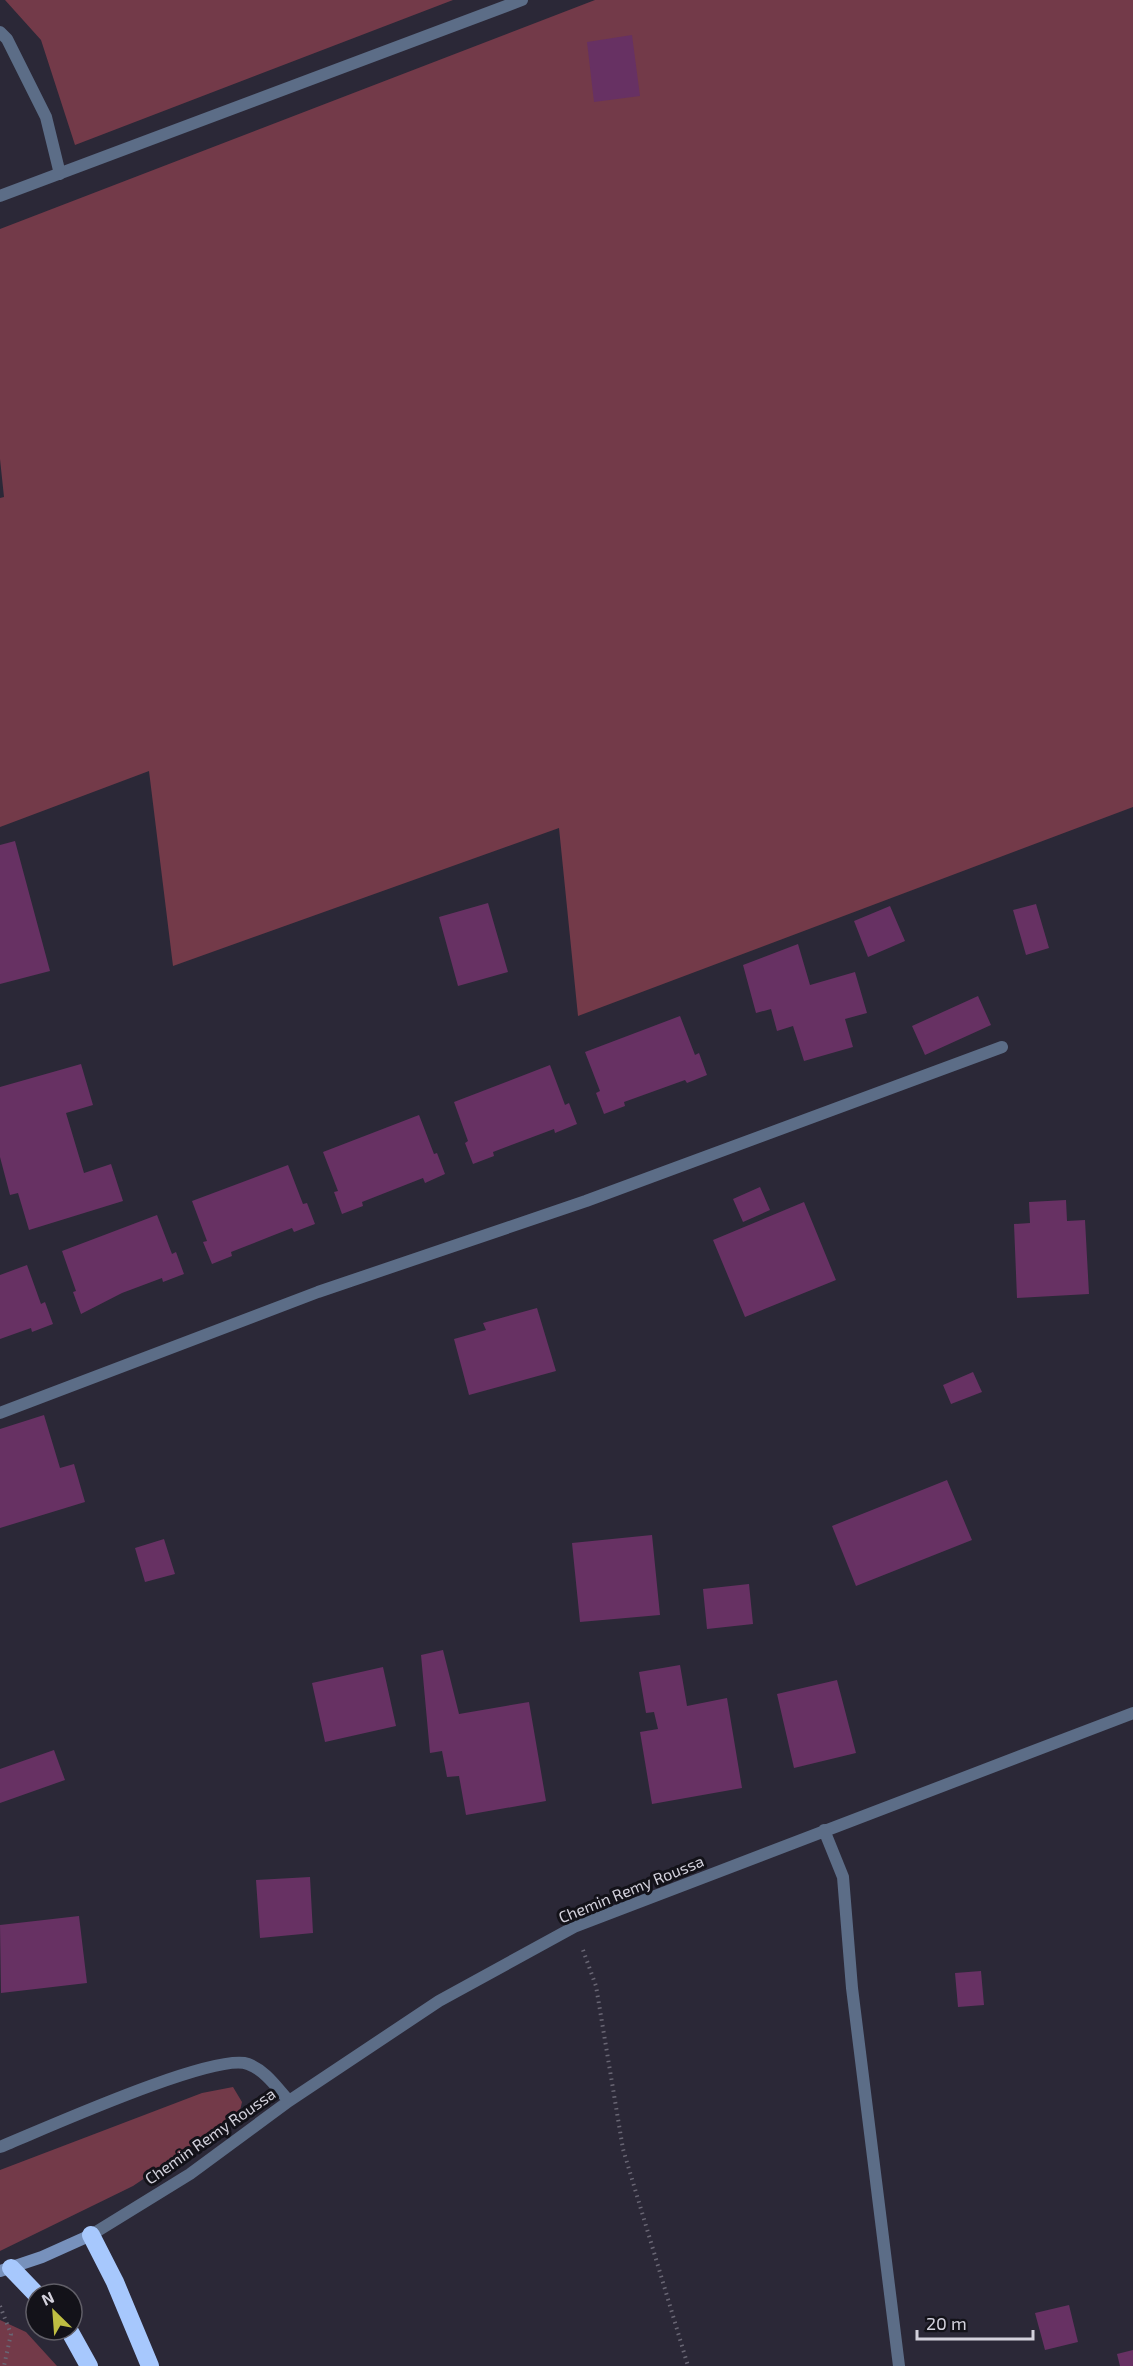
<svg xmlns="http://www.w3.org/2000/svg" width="1133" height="2366" font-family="'Exo 2',sans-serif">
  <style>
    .green { fill: #733a49 }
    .building { fill: #673163 }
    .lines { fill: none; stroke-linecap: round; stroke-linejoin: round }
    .path { stroke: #696674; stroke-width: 4; stroke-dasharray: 1.5 4.5; stroke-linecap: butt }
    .street { stroke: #5c6d87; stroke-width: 12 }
    .secondary { stroke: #7791bc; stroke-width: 12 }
    .highway { stroke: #a7c8fd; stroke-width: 18 }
    .labels { text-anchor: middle; stroke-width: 6; stroke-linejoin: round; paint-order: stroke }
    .street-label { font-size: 16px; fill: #d3d1dc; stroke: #131219 }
  </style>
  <rect width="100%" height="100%" fill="#2b2837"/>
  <path class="green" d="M5,0H453L75,145L41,40Z
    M595,0H1133V807L578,1016L559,828L173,966L149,771L0,827V498L4,497L0,459V229Z
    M233,2087L242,2102L239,2115L133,2186L0,2251V2170L202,2093Z
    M0,2320L26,2332L57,2366H0Z"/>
  <path class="building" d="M632,35L640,96L594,102L587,42Z
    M15,841L50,971L0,984V845Z
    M488,903L508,972L458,986L439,917Z
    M1036,904L1049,948L1026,955L1013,910Z
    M890,906L905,941L868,957L854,921Z
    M798,944L810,985L855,972L867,1013L845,1019L853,1047L804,1061L793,1026L777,1031L771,1009L756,1013L743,965Z
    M978,996L991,1025L925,1055L912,1026Z
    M680,1016L695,1055L699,1053L707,1075L687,1083L685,1080L624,1102L625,1106L604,1114L596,1093L600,1091L585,1052Z
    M81,1064L93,1105L66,1113L84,1173L111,1164L123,1201L29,1230L18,1193L10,1195L0,1157V1087Z
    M550,1065L565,1105L569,1103L577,1124L555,1133L554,1129L493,1152L494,1156L473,1164L465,1143L468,1141L454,1102Z
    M419,1115L434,1154L437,1153L445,1174L425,1183L423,1178L362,1202L363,1206L342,1214L334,1192L338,1191L323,1152Z
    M288,1165L303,1204L307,1203L315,1224L294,1232L292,1228L269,1237L231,1252L232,1256L212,1264L203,1242L207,1241L192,1201Z
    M760,1187L770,1210L743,1222L733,1199Z
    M1066,1200L1067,1221L1085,1220L1089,1294L1017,1298L1014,1224L1030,1223L1029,1202Z
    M804,1202L836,1280L745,1317L713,1240Z
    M157,1215L172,1254L176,1252L184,1274L163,1282L162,1278L122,1293L81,1314L73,1292L76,1291L62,1251Z
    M27,1265L41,1304L45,1302L53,1324L32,1332L31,1328L0,1339V1275Z
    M537,1308L556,1371L469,1395L454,1339L486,1330L483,1323Z
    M973,1372L982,1392L951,1404L943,1385Z
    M44,1415L60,1468L74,1464L85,1502L0,1528V1429Z
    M947,1480L972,1540L856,1586L832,1526Z
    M652,1535L660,1615L580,1622L572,1543Z
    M164,1539L175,1574L145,1582L135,1548Z
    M749,1584L753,1624L707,1629L703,1589Z
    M443,1650L459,1714L529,1702L546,1801L466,1815L459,1776L447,1777L442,1751L430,1753L421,1655Z
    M680,1665L687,1706L727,1698L742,1788L652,1804L640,1732L658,1729L654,1712L646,1713L639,1672Z
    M383,1667L396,1726L325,1742L312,1683Z
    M837,1680L856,1753L794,1768L777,1694Z
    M54,1750L65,1780L0,1803V1769Z
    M310,1877L313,1933L260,1938L256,1880Z
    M79,1916L87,1983L1,1993L0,1925Z
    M981,1971L984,2005L958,2007L955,1973Z
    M1069,2305L1078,2342L1045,2350L1035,2313Z
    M1133,2350V2366H1120L1117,2354Z"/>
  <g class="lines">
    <path class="path" d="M583,1950L596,1986L623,2149L688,2366
      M0,2306L11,2334L4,2366"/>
    <path class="street" d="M0,32L7,39L46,117L60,174
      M0,196L522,0
      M0,1413L318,1292L586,1201L1002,1047
      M824,1830L843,1877L852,1988L899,2366
      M0,2147C42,2130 214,2052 248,2064C265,2070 277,2088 289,2101
      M91,2235L190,2174L289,2101L439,2001L574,1927L1133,1713"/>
    <path class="secondary" d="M0,2271L42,2257L91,2235"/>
    <path class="highway" d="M91,2235L115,2282L150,2366
      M11,2268L36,2294
      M69,2330L89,2366"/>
  </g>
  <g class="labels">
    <g class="street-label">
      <text transform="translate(631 1889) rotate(-22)" y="6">Chemin Remy Roussa</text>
      <text transform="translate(210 2136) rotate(-35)" y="6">Chemin Remy Roussa</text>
    </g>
  </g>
  <g transform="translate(54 2312) rotate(335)"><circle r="28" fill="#131219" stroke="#605e67" stroke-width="1.5"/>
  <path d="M0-4.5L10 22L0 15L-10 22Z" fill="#bfbe42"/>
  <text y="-9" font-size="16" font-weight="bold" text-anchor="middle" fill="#d3d1dc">N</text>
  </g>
  <path d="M917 2330v9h116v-9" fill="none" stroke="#d3d1dc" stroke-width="3"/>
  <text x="926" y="2330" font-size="18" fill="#d3d1dc" stroke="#131219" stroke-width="4.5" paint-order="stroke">20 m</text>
</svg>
